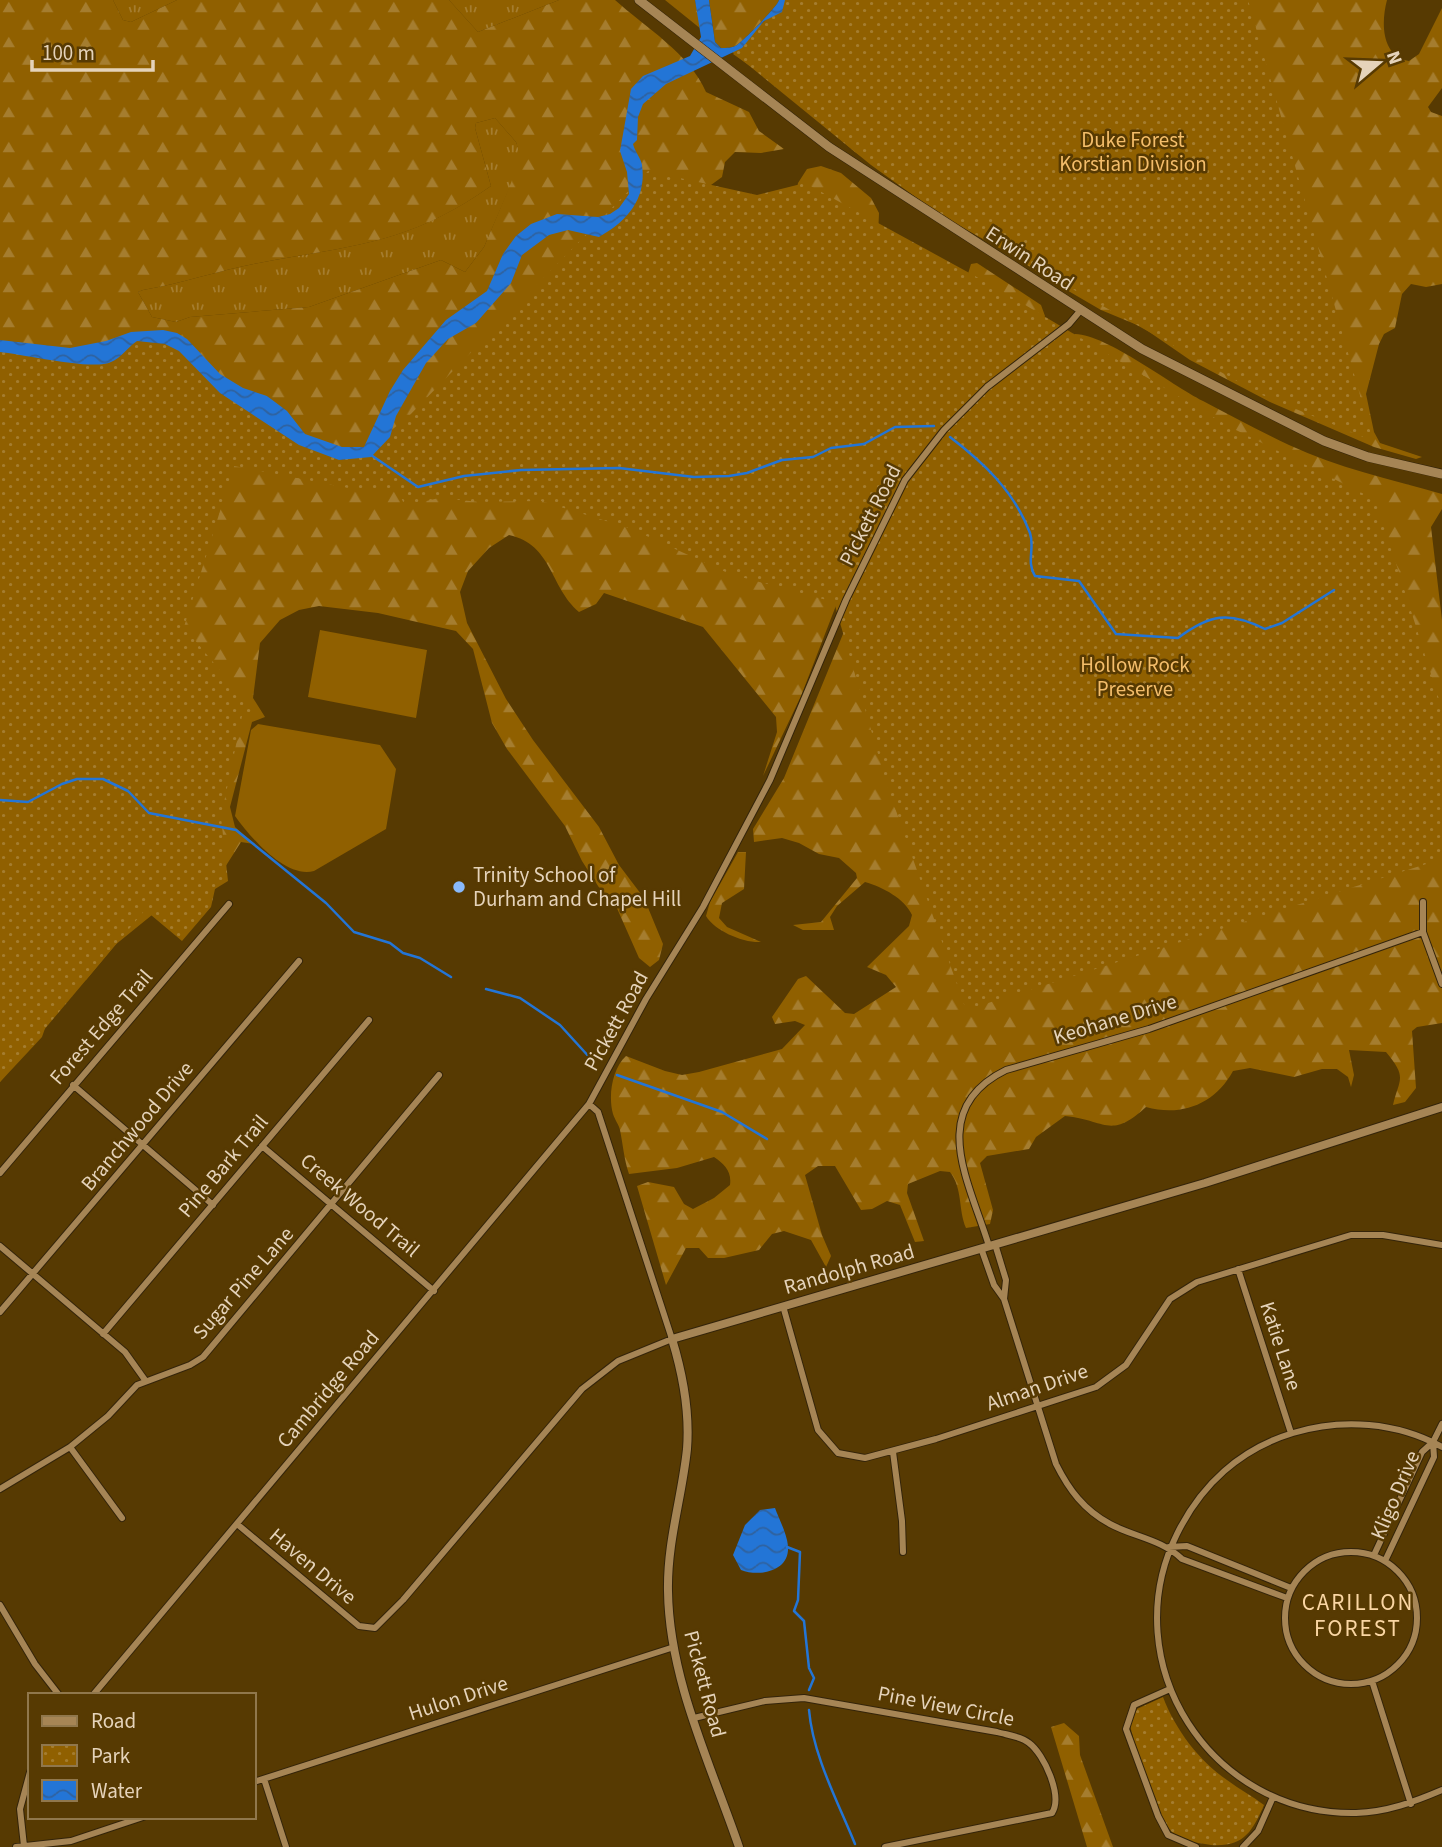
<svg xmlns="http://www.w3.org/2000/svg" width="1442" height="1847" font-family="'Source Sans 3',sans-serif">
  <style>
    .grass { fill: url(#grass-tufts) }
    .forest { fill: url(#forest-firs); fill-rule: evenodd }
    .park { fill: url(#park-dots) }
    .pitch { fill: #906000 }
    .water { fill: url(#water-waves) }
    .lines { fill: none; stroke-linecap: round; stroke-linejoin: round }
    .stream { stroke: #2375d6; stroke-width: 2.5 }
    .minor-casing { stroke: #34240a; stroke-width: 8 }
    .tertiary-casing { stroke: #34240a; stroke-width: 10 }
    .secondary-casing { stroke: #34240a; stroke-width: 10 }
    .minor { stroke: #a68555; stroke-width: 6 }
    .tertiary { stroke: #a68555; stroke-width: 8 }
    .secondary { stroke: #a68555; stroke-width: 9 }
    .poi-dot { fill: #89bafc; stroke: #573a02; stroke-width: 2.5 }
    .labels { text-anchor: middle; stroke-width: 5; stroke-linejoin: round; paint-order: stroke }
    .park-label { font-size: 21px; fill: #f4bd6a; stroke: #573a02 }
    .street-label { font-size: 21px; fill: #e5d3ba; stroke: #573a02 }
    .poi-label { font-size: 21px; fill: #e5d3ba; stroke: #573a02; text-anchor: start }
    .neighbourhood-label { font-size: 23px; letter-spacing: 2px; fill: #fad6a3; stroke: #573a02 }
  </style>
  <defs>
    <pattern id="grass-tufts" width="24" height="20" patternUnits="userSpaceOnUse" patternTransform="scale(1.75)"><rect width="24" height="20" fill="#906000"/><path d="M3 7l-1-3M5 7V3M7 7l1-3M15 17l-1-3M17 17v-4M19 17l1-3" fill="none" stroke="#a57d2f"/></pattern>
    <pattern id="forest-firs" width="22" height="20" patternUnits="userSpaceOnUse" patternTransform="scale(1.75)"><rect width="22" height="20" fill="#906000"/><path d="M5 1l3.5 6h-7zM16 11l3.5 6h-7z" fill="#a57d2f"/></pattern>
    <pattern id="park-dots" width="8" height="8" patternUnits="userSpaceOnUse" patternTransform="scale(1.75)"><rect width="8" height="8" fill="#906000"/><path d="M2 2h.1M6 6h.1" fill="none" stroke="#a57d2f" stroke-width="1.8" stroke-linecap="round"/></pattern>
    <pattern id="water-waves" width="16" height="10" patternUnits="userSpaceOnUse" patternTransform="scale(1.75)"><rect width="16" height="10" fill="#2375d6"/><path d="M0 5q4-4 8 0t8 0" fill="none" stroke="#2f629f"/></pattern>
  </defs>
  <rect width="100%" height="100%" fill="#573a02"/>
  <path class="grass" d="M113,0H177L131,22L123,20Z
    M449,0H559L478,32Z
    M495,118L516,142L522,159L484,247L465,272L441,260L309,307L190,317L176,322L152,317L138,292L143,290C184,283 223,269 264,262C356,245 410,243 491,186L475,128L476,123Z"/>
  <path class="forest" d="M0,0H113L123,20L131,22L177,0H449L478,32L559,0H615C645,27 690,54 706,92L749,112L759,131L784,149L761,153L735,152L725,162L722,177L711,185L719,206L796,194L798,183L807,169L821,166L841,173L871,198L879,213L878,236L967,277L971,264L977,263L1041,305L1045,316L837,603L801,696L763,776L777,732L776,717L703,627L604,593L596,604L579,612C549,586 553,545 509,535L489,548L468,571L460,592L467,623L506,699L533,740L599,827L619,865L644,898L663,944L659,960L650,967L639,958L616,906L600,889L582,861L565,826L507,749L492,723L473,649L456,631L378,613L319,606L299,610L280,620L260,643L253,698L265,717L252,722L230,807L235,827L254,844L241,842L215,883L152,915L115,945L86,980L70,984L50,1014L42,1037L0,1082ZM495,118L516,142L521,159L484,247L465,272L441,260L309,307L190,317L176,322L152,317L138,292L143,290C184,283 223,269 264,262C356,245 411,243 491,186L475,128L476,123Z
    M665,0H695L701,29Z
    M709,0H779C778,6 744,40 737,45C732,48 727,48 721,48L715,42Z
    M800,0H1387C1381,22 1381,56 1409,61L1419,54L1442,8V88L1428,107L1431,112L1442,116V284L1426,287L1411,284L1402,294L1395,328L1384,334L1379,344L1366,394L1374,432L1380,443L1422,457L1416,459L1374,447L1270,402L1190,360L1142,327L1101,310L1053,282L855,152L774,83L733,54Z
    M1075,334C1108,335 1171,385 1203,401C1231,416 1260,431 1289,445C1338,468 1390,479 1442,494V509L1431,527L1442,620V1023L1417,1027L1412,1031L1416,1088L1405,1102L1393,1105C1399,1079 1408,1078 1386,1052L1349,1050L1354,1075L1351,1087L1348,1077L1337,1069H1322L1294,1077L1250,1068L1233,1071C1215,1104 1182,1117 1146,1107C1110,1140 1106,1120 1065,1116L1036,1137L1029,1149L987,1156L980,1163L993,1210L990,1224L966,1228C958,1209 963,1189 950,1172L940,1171L908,1184L907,1193L924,1241L915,1242L900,1205L887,1201L872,1209L861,1210L835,1166H818L805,1175L822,1235L831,1256L826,1267L811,1240L784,1231L772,1234L759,1250L724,1258H708L699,1248H686L666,1285L637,1186L648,1182L674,1187L684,1204L693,1209L714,1198L730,1185C732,1171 724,1164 714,1157L677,1168L629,1174C624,1159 623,1145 620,1130C619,1125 615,1120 613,1114C608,1096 612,1069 626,1056L665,1071L682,1075L699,1072L782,1049L805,1025L795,1021L775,1024L772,1017L798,979L806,976L845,1013L854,1014L896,987L886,975L867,967L909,926L912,915C905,899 883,887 865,882L837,906L830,917L834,930H803L793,925L821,922L857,878L856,873L839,858L819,854L799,843L782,838L754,842L753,829L784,778L852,612L1035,362Z
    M738,852H746L744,889L722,903L719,918L727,927L761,942C743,943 715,931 706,916L710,902Z
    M1064,1723L1079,1736L1080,1755L1113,1847H1087L1051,1727Z"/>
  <path class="park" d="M781,0H1248L1373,441L1262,395L942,216L871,165L731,51L779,8Z
    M648,171L757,195L805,183L995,287L1230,427L1376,500L1442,709V859L966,1010L887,785L834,602L730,574L629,528L541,501L480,502L439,498L405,506L398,491L353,489L234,466L184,627L255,713L242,716L221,817L228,881L215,889L211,907L182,941L145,910L0,1082V344L83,353L131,337L168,339L307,442L359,455L407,418Z
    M1163,1697C1175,1729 1199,1761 1227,1780C1239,1789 1252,1796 1264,1805C1252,1832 1244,1847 1211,1845C1200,1843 1184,1842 1175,1835C1156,1818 1136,1751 1130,1725L1137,1709Z"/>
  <path class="pitch" d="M320,630L427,650L416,718L308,697Z
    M258,724L380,745L396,769L386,829L314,871C286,879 250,837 235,816L251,730Z"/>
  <path class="water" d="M695,0H709L715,42L721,48C727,48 732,48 737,45C744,40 778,6 779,0H785L782,12L764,21L742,48L666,84L643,104L638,117L637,140L633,144C635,152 641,158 642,165C647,200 626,222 599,237L568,230L549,235L522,255L511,283L476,323L448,339L426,363L396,416L390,437L371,457L339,460L299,445L220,393L179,351L165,344L137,341C128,347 121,358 111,362C93,371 23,354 0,352V340L70,348L106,341L131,332L163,330L177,333L187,339L220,374L243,388L267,396L287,411L305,434L342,447H364L390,391L403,370L446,320L487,291L503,254L516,236L531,224L557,214L598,217L610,214L619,208L629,194L627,172L620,151L631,89L643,76L690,56L701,37Z
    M775,1508C779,1519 787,1534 788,1546C790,1572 759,1577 741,1570L733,1555L745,1525L760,1510Z"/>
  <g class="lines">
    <path class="stream" d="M950,437C984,463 1014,491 1030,533C1035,548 1026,562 1035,576L1079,581L1116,634L1178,638C1210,614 1229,611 1265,629L1282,623L1334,590
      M371,455L418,487L464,476L521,470L619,468L694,477L729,476L747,473L782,460L813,457L831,448L864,444L895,427L934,426
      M0,800L28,802L62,784L77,779H103L128,791L149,813L236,830L326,903L354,932L390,943L403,953L420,958L451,977
      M486,989L520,998L560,1025L591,1059
      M617,1075L722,1112L767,1139
      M787,1547L800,1552L798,1600L794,1611L804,1621L809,1668L814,1678L809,1690
      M809,1710C813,1756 838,1802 855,1844"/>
    <defs>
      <path id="minor" d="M1423,902V932L1442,984
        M73,1085L213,1205
        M262,1146L434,1291
        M0,1173L229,904
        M995,1244L1006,1280L1004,1299
        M0,1246L125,1352L145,1380
        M989,1246C969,1181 926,1109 1006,1070L1149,1029L1423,932
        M981,1248L994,1285L1004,1299L1056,1464C1069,1490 1084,1510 1110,1524C1134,1537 1161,1539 1182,1559L1287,1598
        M1238,1269L1291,1433
        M783,1306L818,1430L838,1453L865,1458L936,1439L1096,1387L1126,1365L1170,1299L1197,1282L1351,1235H1383L1442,1245
        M0,1312L299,961
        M103,1334L369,1020
        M70,1447L122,1518
        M1442,1447C1397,1422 1342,1418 1293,1433C1240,1449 1201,1485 1177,1534C1113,1663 1211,1816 1356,1813C1387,1812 1414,1802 1442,1790
        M893,1452L902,1521L903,1552
        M0,1489L70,1447L108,1416L137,1385L190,1365L203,1357L439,1075
        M237,1524L359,1626L375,1628L403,1600L582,1389L618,1361L672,1339L598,1112L589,1104
        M1169,1547L1187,1546L1291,1588
        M1285 1618a66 66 0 1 1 132 0a66 66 0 1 1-132 0Z
        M1374,1555L1422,1452L1433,1442L1442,1424
        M1385,1561L1434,1457L1433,1442
        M0,1605L35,1664L59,1695
        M1372,1681L1411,1804
        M1170,1689L1134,1705L1126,1729L1158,1816L1168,1835L1196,1847
        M93,1695L589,1104L646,999L703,907L770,780L846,600L905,480L944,430L987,387L1069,324L1080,311
        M694,1718L765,1701L804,1698L997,1732C1007,1735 1021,1736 1029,1743C1044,1754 1063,1796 1052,1813L885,1847
        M264,1779L286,1847
        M254,1782L674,1647
        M24,1846L20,1809L30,1772
        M16,1847L71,1841L143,1817
        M1243,1847L1258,1831L1273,1797"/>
      <path id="tertiary" d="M739,1847C711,1765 669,1679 668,1591C667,1542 682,1497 687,1449C690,1411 683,1375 672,1339L1205,1183L1442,1107"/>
      <path id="secondary" d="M639,0L829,147L1142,349L1324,441L1368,457L1442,474"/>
    </defs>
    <use href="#minor" class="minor-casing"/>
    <use href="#tertiary" class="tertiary-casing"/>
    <use href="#secondary" class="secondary-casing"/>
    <use href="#minor" class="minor"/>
    <use href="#tertiary" class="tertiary"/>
    <use href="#secondary" class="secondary"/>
  </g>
  <circle class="poi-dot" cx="459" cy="887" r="7"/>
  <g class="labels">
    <g class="park-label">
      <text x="1133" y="147">Duke Forest<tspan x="1133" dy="24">Korstian Division</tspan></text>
      <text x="1135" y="672">Hollow Rock<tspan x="1135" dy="24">Preserve</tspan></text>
    </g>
    <g class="street-label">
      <text transform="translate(1030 258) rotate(33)" y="7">Erwin Road</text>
      <text transform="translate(870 515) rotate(-63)" y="7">Pickett Road</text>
      <text transform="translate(1115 1019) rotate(-17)" y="7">Keohane Drive</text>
      <text transform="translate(616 1021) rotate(-61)" y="7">Pickett Road</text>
      <text transform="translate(101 1027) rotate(-49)" y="7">Forest Edge Trail</text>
      <text transform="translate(137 1126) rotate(-50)" y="7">Branchwood Drive</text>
      <text transform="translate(223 1166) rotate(-50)" y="7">Pine Bark Trail</text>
      <text transform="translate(360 1205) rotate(40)" y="7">Creek Wood Trail</text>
      <text transform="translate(849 1269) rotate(-16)" y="7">Randolph Road</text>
      <text transform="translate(243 1283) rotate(-49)" y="7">Sugar Pine Lane</text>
      <text transform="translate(1281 1346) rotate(72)" y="7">Katie Lane</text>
      <text transform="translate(1037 1387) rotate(-19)" y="7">Alman Drive</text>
      <text transform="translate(328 1389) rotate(-50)" y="7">Cambridge Road</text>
      <text transform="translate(1395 1495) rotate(-67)" y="7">Kligo Drive</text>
      <text transform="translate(313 1566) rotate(40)" y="7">Haven Drive</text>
      <text transform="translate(705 1684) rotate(75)" y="7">Pickett Road</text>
      <text transform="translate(458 1698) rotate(-18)" y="7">Hulon Drive</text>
      <text transform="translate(946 1706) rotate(11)" y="7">Pine View Circle</text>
    </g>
    <g class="poi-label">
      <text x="473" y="882">Trinity School of<tspan x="473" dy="24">Durham and Chapel Hill</tspan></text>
    </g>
    <g class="neighbourhood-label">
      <text x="1358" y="1610">CARILLON<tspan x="1358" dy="26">FOREST</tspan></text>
    </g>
  </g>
  <rect x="28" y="1693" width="228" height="126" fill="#573a02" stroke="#90774c" stroke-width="2"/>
  <rect x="42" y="1716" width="35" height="10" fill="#a68555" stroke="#90774c" stroke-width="2"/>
  <text x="91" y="1728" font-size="21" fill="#e5d3ba">Road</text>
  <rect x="42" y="1745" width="35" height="21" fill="url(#park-dots)" stroke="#90774c" stroke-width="2"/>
  <text x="91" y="1763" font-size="21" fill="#e5d3ba">Park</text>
  <rect x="42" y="1780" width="35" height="21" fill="url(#water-waves)" stroke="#90774c" stroke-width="2"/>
  <text x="91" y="1798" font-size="21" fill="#e5d3ba">Water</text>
  <g transform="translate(1379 63) rotate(71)" stroke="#573a02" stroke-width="5" paint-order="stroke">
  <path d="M0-5L12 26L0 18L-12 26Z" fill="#e5d3ba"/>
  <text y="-10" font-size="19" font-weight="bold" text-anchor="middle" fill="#e5d3ba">N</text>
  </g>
  <path d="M32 60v10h121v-10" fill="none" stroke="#e5d3ba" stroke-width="3.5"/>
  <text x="42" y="60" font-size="21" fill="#e5d3ba" stroke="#573a02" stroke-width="5" paint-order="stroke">100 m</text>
</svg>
